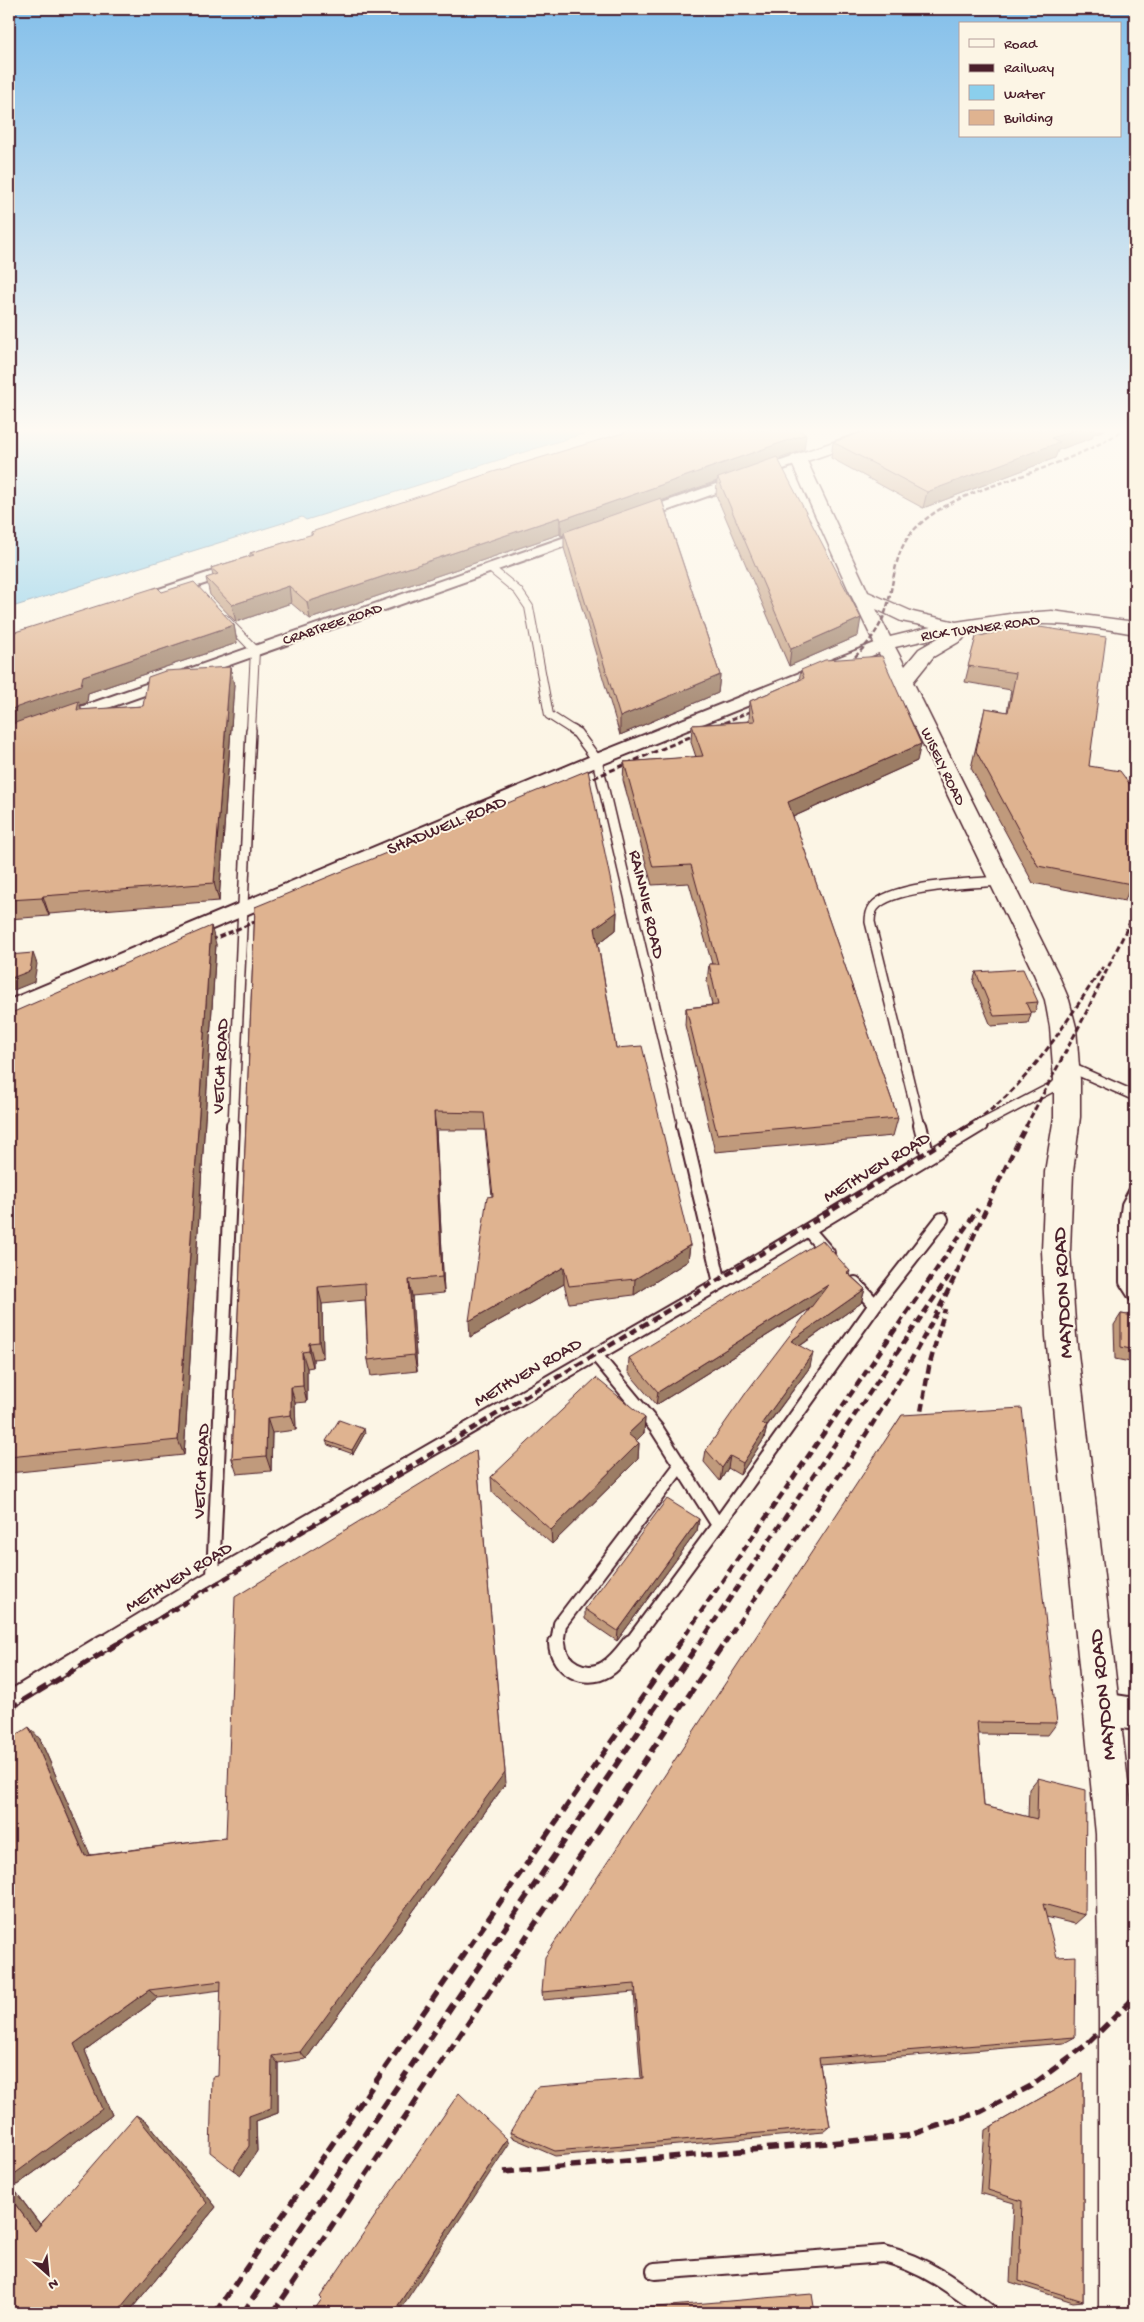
<svg xmlns="http://www.w3.org/2000/svg" width="1144" height="2322" font-family="'Gochi Hand',sans-serif">
  <style>
    .water { fill: #8bcfec; stroke: #71899f }
    .lines { fill: none; stroke-linecap: round; stroke-linejoin: round }
    .lane-far3-casing { stroke: #4a1f2b; stroke-width: 10 }
    .lane-far2-casing { stroke: #4a1f2b; stroke-width: 12 }
    .lane-far1-casing { stroke: #4a1f2b; stroke-width: 16 }
    .lane-casing { stroke: #4a1f2b; stroke-width: 20 }
    .street-casing { stroke: #4a1f2b; stroke-width: 4 }
    .secondary-casing { stroke: #4a1f2b; stroke-width: 3 }
    .lane-far3 { stroke: #fcf5e5; stroke-width: 8 }
    .lane-far2 { stroke: #fcf5e5; stroke-width: 9 }
    .lane-far1 { stroke: #fcf5e5; stroke-width: 12 }
    .lane { stroke: #fcf5e5; stroke-width: 16 }
    .street { fill: #fcf5e5; fill-rule: evenodd }
    .secondary { fill: #fcf5e5; fill-rule: evenodd }
    .rail-far3 { stroke: #4a1f2b; stroke-width: 2.5; stroke-dasharray: 5 2.5; stroke-linecap: butt }
    .rail-far2 { stroke: #4a1f2b; stroke-width: 3; stroke-dasharray: 6 3; stroke-linecap: butt }
    .rail-far1 { stroke: #4a1f2b; stroke-width: 4.5; stroke-dasharray: 8 4.5; stroke-linecap: butt }
    .rail { stroke: #4a1f2b; stroke-width: 5.5; stroke-dasharray: 11 5.5; stroke-linecap: butt }
    .wall { fill: #c09a7c; stroke: #4a1f2b }
    .shaded-wall { fill: #9c7d65; stroke: #4a1f2b }
    .building { fill: #dfb390; stroke: #4a1f2b }
    .labels { text-anchor: middle; stroke-width: 4; stroke-linejoin: round; paint-order: stroke }
    .far-street-label { font-size: 15px; fill: #4a1f2b; stroke: #fcf5e5 }
    .street-label { font-size: 18px; fill: #4a1f2b; stroke: #fcf5e5 }
    .near-street-label { font-size: 21px; fill: #4a1f2b; stroke: #fcf5e5 }
  </style>
  <rect width="100%" height="100%" fill="#fcf5e5"/>
  <filter id="ink" filterUnits="userSpaceOnUse"><feTurbulence type="fractalNoise" baseFrequency=".02" numOctaves="2"/><feDisplacementMap in="SourceGraphic" scale="10" xChannelSelector="R" yChannelSelector="G"/><feConvolveMatrix kernelMatrix="1 2 1 2 8 2 1 2 1" color-interpolation-filters="sRGB"/></filter>
  <g filter="url(#ink)">
    <path class="water" d="M9,430H595L306,520L302,517L9,608Z"/>
    <g class="lines">
      <defs>
        <path id="lane-far3" d="M490,568L518,591L529,607L549,715L574,731
          M225,619L255,650L251,731"/>
        <path id="lane-far2" d="M572,730L577,733L597,760L683,1126
          M1067,1066L1135,1096
          M233,1126L251,730
          M920,1126L870,922C870,917 871,911 874,907C891,885 973,883 1001,881
          M978,1126L1066,1080"/>
        <path id="lane-far1" d="M683,1125L720,1283
          M920,1125L928,1157
          M1135,1192L1128,1205L1126,1220V1282L1135,1296
          M808,1230L828,1253
          M875,1305L942,1219
          M595,1354L657,1429L718,1525
          M213,1576L233,1125
          M101,1644L213,1576L720,1283L981,1125
          M557,1644L560,1624L680,1466
          M630,1644L718,1525L875,1305L855,1283"/>
        <path id="lane" d="M557,1643C558,1667 585,1682 606,1669C616,1663 624,1652 631,1643
          M9,1700L103,1643
          M655,2271L884,2254C925,2264 956,2288 989,2313"/>
        <path id="street" d="M798,455L803,456L805,459L803,462L638,521L633,522L626,518L628,515Z
          M594,527L599,528L601,531L599,534L9,743V732Z
          M238,563L243,565L246,568L243,571L165,597L159,595L157,592L159,589Z
          M885,639L891,640L893,644L891,648L603,764L9,1015V1000L591,756Z
          M1103,1693L1135,1698V1730L1103,1725L1092,1720L1087,1709L1092,1698Z"/>
        <path id="secondary" d="M869,430H891L889,433L807,461L868,592L913,612L956,622L1010,614L1052,611L1135,622V634C1073,622 1025,620 962,632L965,636L962,640L933,657L913,682L1058,974L1069,1000L1076,1027L1080,1080V1117L1073,1172L1070,1251L1076,1336L1134,1834L1135,2313H1099V2015L1096,1834L1046,1336L1042,1251L1045,1172L1054,1117V1080L1050,1027L1045,1000L1034,974L851,595L790,459L792,456ZM876,609L901,621L931,627L890,637ZM940,637L919,649L905,666L895,647Z"/>
      </defs>
      <use href="#lane-far3" class="lane-far3-casing"/>
      <use href="#lane-far2" class="lane-far2-casing"/>
      <use href="#lane-far1" class="lane-far1-casing"/>
      <use href="#lane" class="lane-casing"/>
      <use href="#street" class="street-casing"/>
      <use href="#secondary" class="secondary-casing"/>
      <use href="#lane-far3" class="lane-far3"/>
      <use href="#lane-far2" class="lane-far2"/>
      <use href="#lane-far1" class="lane-far1"/>
      <use href="#lane" class="lane"/>
      <use href="#street" class="street"/>
      <use href="#secondary" class="secondary"/>
      <path class="rail-far3" d="M844,667C861,652 877,635 885,613C895,586 892,554 913,531C944,497 996,486 1038,470C1068,459 1097,447 1124,430
        M704,731L761,707"/>
      <path class="rail-far2" d="M577,785L706,730
        M202,944L266,917
        M968,1126C1028,1089 1064,1024 1103,967
        M1026,1126L1083,1019L1135,912"/>
      <path class="rail-far1" d="M919,1423L929,1367L945,1309
        M117,1644L784,1240L970,1125
        M679,1644L978,1209
        M699,1644L949,1276
        M724,1644C796,1537 875,1431 935,1316C968,1254 993,1188 1027,1125"/>
      <path class="rail" d="M9,1709L119,1643
        M504,2172L907,2136L980,2112L1031,2086L1086,2045L1135,1997
        M215,2313L680,1643
        M243,2313L699,1643
        M273,2313L724,1643"/>
    </g>
    <path class="wall" d="M870,430H1105L1093,434L1092,438L1058,450L1055,458L923,508L831,458L833,442Z
      M804,450L778,459L858,636L789,666L716,495L717,481L662,500L720,675L718,693L620,735L564,548V535L561,536L560,534L310,619L291,603L236,622L210,595L206,578L213,576L211,568L250,556V553L311,535V532Z
      M162,592L234,625L237,643L88,693L87,703L80,705L82,710L143,706L230,667L234,685L219,901L49,914V916L9,919V634Z
      M1026,625L1089,766L1131,884L1125,901L1033,883L971,768L985,708L1007,712L1011,690L965,682L976,637Z
      M801,670L917,761L793,817L898,1118L893,1136L715,1152L685,1025L686,1008L712,1005L707,982L709,964H712L689,883L652,885L623,780L624,762L696,757L691,742L692,725L749,721L750,701L799,680Z
      M255,907L617,912L616,930L598,944L616,1048L690,1245L688,1261L634,1295L569,1303L564,1284L470,1337L492,1196L485,1130H436L444,1293L412,1296L417,1371L371,1376L368,1360L365,1300L322,1304L323,1358L313,1359V1367L307,1368V1402L295,1403L296,1430L272,1433L271,1471L237,1474L232,1459Z
      M216,944L184,1455L9,1473V1014Z
      M976,972L1038,1002L1035,1012H1030L1031,1014L1028,1023L991,1026L973,982Z
      M850,1271L849,1274L865,1289L861,1303L800,1346L810,1367L767,1426L764,1439L740,1475L728,1468L720,1481L704,1462L706,1450L811,1308L656,1405L628,1372L629,1358Z
      M1121,1314L1135,1316V1363L1115,1359L1114,1325Z
      M902,1415L1057,1723L1048,1735L978,1734L984,1806L1028,1817L1029,1789L1038,1778L1085,1915L1075,1924L1046,1917L1075,2037L1064,2043L820,2064L830,2127L824,2132L555,2156L511,2137L510,2132L641,2078L634,1992L543,2000L542,1992Z
      M645,1418L644,1433L636,1441L639,1443L638,1459L552,1544L492,1492L491,1477Z
      M365,1433L353,1454L328,1445L326,1441Z
      M699,1519L697,1531L617,1641L585,1619V1609Z
      M40,1739L90,1855L226,1838L506,1783L306,2059L278,2063V2113L256,2121L257,2151L241,2175L221,1990L158,1998L85,2051L112,2115L13,2188L40,2224L146,2121L216,2207L128,2313H9V1740Z
      M1083,2074V2301L1073,2302L1010,2282L1014,2203L980,2193L985,2130Z"/>
    <path class="shaded-wall" d="M1075,430H1105L1093,434L1092,438L1058,450L1055,458L923,508L927,492L1051,438Z
      M806,434L804,450L719,480L718,478L717,481L565,535L564,532V535L561,536V520Z
      M560,517V534L310,619L307,602Z
      M289,586L291,603L236,622L232,605Z
      M861,618L858,636L789,666L791,649Z
      M234,625L237,643L88,693L87,703L80,705L84,718L9,730V710L83,676Z
      M230,667L234,685L219,901L214,883Z
      M720,675L718,693L620,735V717Z
      M921,744L917,761L786,820L788,802Z
      M43,896L49,914V916L42,898Z
      M617,912L616,930L595,946V928Z
      M211,926L216,944L184,1455L178,1440Z
      M33,953L37,964L34,982L9,992V979Z
      M434,1112L436,1130L444,1293L442,1277Z
      M690,1245L688,1261L634,1295L635,1279Z
      M564,1267V1284L470,1337L469,1321Z
      M409,1280L412,1296L417,1371L414,1355Z
      M828,1285L825,1299L656,1405L658,1392Z
      M318,1287L322,1304L323,1358L319,1342Z
      M865,1289L861,1303L788,1354L791,1341Z
      M309,1343L313,1359V1367L309,1351Z
      M302,1352L307,1368V1402L303,1386Z
      M813,1353L810,1367L759,1436L762,1423Z
      M291,1387L295,1403L296,1430L291,1415Z
      M267,1418L272,1433L271,1471L266,1456Z
      M645,1418L644,1433L627,1450L628,1434Z
      M767,1426L764,1439L740,1475L743,1463Z
      M364,1429L365,1433L353,1454L352,1450Z
      M639,1443L638,1459L552,1544L551,1530Z
      M476,1450L506,1783L306,2059L300,2052Z
      M730,1456L728,1468L720,1481L722,1468Z
      M699,1519L697,1531L617,1641L618,1631Z
      M29,1727L40,1739L95,1866L85,1856Z
      M149,1990L158,1998L85,2051L112,2115L13,2188L47,2234L35,2231L9,2196V2178L74,2044Z
      M272,2056L278,2063V2113L256,2121L257,2151L241,2175L233,2170L249,2116Z
      M136,2115L146,2121L216,2207L128,2313H116Z
      M507,2139L509,2144L398,2313H393Z
      M329,2306L334,2307V2313H328Z"/>
    <path class="building" d="M633,430H798L806,434L561,520L560,517L307,602L289,586L232,605L206,578L218,574L211,568L254,555L250,553L313,534L311,532L493,472Z
      M870,430H1075L1051,438L1060,442L927,492L833,442Z
      M777,457L861,618L791,649L718,478Z
      M661,498L720,675L620,717L564,532Z
      M194,582L234,625L83,676L81,685L9,710V634L157,587L162,592Z
      M1026,625L1106,637L1089,766L1120,771L1135,791V846L1131,884L1038,866L976,751L985,708L1008,712L1016,673L968,666L976,637Z
      M882,656L921,744L788,802L898,1118L717,1134L686,1008L718,1005L709,964H718L691,865L653,867L624,762L703,756L692,725L755,721L750,701L804,678L801,670L825,660Z
      M230,667L214,883L43,896L42,898L9,900V725L79,701L77,710L143,706L148,677L165,671Z
      M588,770L617,912L595,928L616,1048L642,1046L690,1245L635,1279L569,1286L564,1267L469,1321L487,1197L493,1196L484,1113L434,1112L442,1277L409,1280L414,1355L368,1360L365,1283L318,1287L319,1342L309,1343V1351L302,1352L303,1386L291,1387V1415L267,1418L266,1456L232,1459L255,907Z
      M211,926L178,1440L9,1457V1014Z
      M33,953L30,971L9,979V955Z
      M1023,969L1038,1002L1026,1003L1031,1014L994,1016L976,972Z
      M822,1240L850,1271L847,1273L865,1289L791,1341L813,1353L762,1423L767,1426L743,1463L730,1456L722,1468L706,1450L748,1390L828,1285L658,1392L629,1358Z
      M1121,1314L1135,1316V1350L1121,1347Z
      M596,1378L645,1418L628,1434L639,1443L551,1530L491,1477Z
      M1022,1408L1057,1723L977,1722L984,1806L1037,1819L1038,1778L1086,1790L1085,1915L1043,1904L1057,1957L1076,1956L1075,2037L819,2058L830,2127L555,2151L510,2132L537,2087L643,2078L635,1984L542,1992L545,1957L902,1415Z
      M339,1420L364,1429L352,1450L326,1441Z
      M476,1450L505,1772L300,2052L272,2056L271,2108L249,2116V2146L233,2170L210,2152L212,2077L218,2076L221,1981L149,1990L74,2044L102,2109L9,2178V1740L29,1727L85,1856L226,1838L235,1597Z
      M667,1499L699,1519L618,1631L585,1609Z
      M1083,2074V2301L1019,2281L1022,2201L988,2190L992,2126Z
      M459,2093L507,2139L393,2313H335L329,2306L328,2313H312L322,2299L320,2297Z
      M136,2115L207,2203L116,2313H9V2196L35,2231Z
      M812,2294L815,2313H624L623,2310Z"/>
  </g>
  <linearGradient id="sky" x2="0" y2="1"><stop stop-color="#83bfea"/><stop offset="0.57" stop-color="#fefaf3"/><stop offset="1" stop-color="#fefaf3" stop-opacity="0"/></linearGradient>
  <rect width="1144" height="755" fill="url(#sky)"/>
  <g class="labels">
    <g class="far-street-label">
      <text transform="translate(332 623) rotate(-19)" y="5">CRABTREE ROAD</text>
      <text transform="translate(980 627) rotate(-8)" y="5">RICK TURNER ROAD</text>
      <text transform="translate(944 766) rotate(64)" y="5">WISELY ROAD</text>
    </g>
    <g class="street-label">
      <text transform="translate(446 824) rotate(-23)" y="6">SHADWELL ROAD</text>
      <text transform="translate(648 904) rotate(77)" y="6">RAINNIE ROAD</text>
      <text transform="translate(219 1066) rotate(-87)" y="6">VETCH ROAD</text>
      <text transform="translate(876 1166) rotate(-31)" y="6">METHVEN ROAD</text>
      <text transform="translate(527 1371) rotate(-30)" y="6">METHVEN ROAD</text>
      <text transform="translate(200 1471) rotate(-87)" y="6">VETCH ROAD</text>
      <text transform="translate(178 1576) rotate(-31)" y="6">METHVEN ROAD</text>
    </g>
    <g class="near-street-label">
      <text transform="translate(1061 1293) rotate(-93)" y="7">MAYDON ROAD</text>
      <text transform="translate(1101 1695) rotate(-96)" y="7">MAYDON ROAD</text>
    </g>
  </g>
  <rect width="1144" height="2322" fill="none" stroke="#fcf5e5" stroke-width="30"/>
  <rect x="15" y="15" width="1114" height="2292" fill="none" stroke="#4a1f2b" stroke-width="2" filter="url(#ink)"/>
  <rect x="959" y="22" width="162" height="115" fill="#fcf5e5" stroke="#b59f9b"/>
  <rect x="969" y="39" width="25" height="8" fill="#fcf5e5" stroke="#b59f9b"/>
  <text x="1004" y="48" font-size="15" fill="#4a1f2b">Road</text>
  <rect x="969" y="64" width="25" height="8" fill="#4a1f2b" stroke="#b59f9b"/>
  <text x="1004" y="72" font-size="15" fill="#4a1f2b">Railway</text>
  <rect x="969" y="85" width="25" height="15" fill="#8bcfec" stroke="#b59f9b"/>
  <text x="1004" y="98" font-size="15" fill="#4a1f2b">Water</text>
  <rect x="969" y="110" width="25" height="15" fill="#dfb390" stroke="#b59f9b"/>
  <text x="1004" y="122" font-size="15" fill="#4a1f2b">Building</text>
  <g transform="translate(48 2274) rotate(153)" stroke="#fcf5e5" stroke-width="4" paint-order="stroke">
  <path d="M0-4L9 19L0 12L-9 19Z" fill="#4a1f2b"/>
  <text y="-8" font-size="14" font-weight="bold" text-anchor="middle" fill="#4a1f2b">N</text>
  </g>
</svg>
